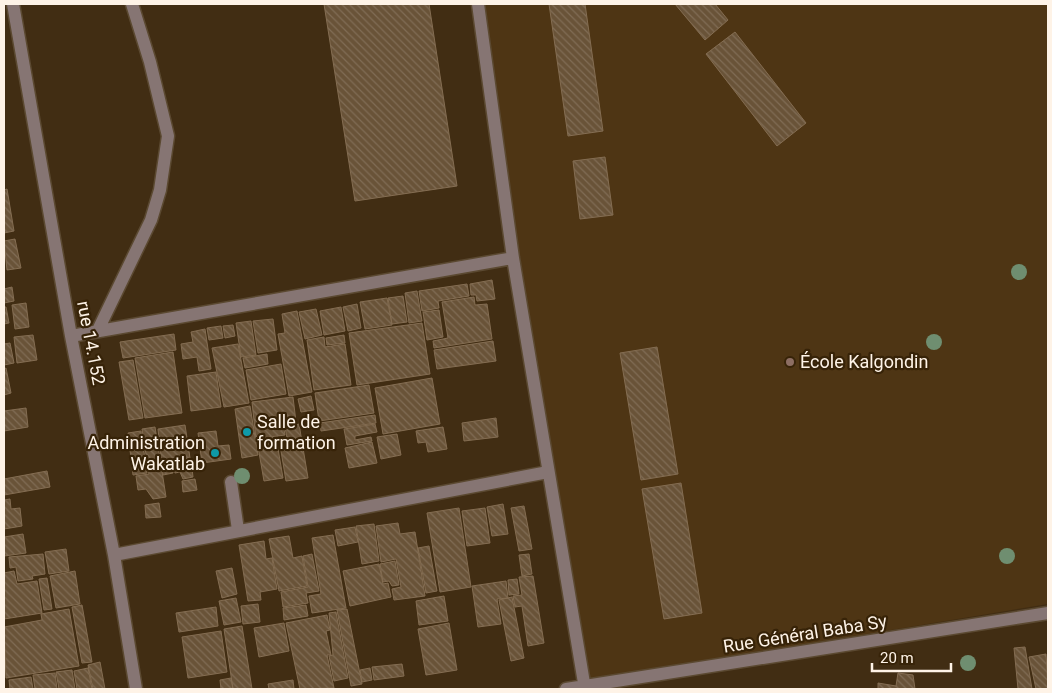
<svg xmlns="http://www.w3.org/2000/svg" width="1052" height="693" font-family="Roboto,sans-serif">
  <style>
    .built { fill: #4e3514 }
    .building { fill: url(#building-back-hatch); stroke: #846d52 }
    .lines { fill: none; stroke-linecap: round; stroke-linejoin: round }
    .minor-casing { stroke: #5b4931; stroke-width: 15 }
    .minor { stroke: #867573; stroke-width: 12 }
    .tree { fill: #6f8e70 }
    .education-dot { fill: #8d6e63; stroke: #372308; stroke-width: 2 }
    .culture-dot { fill: #0f9aa8; stroke: #372308; stroke-width: 2 }
    .labels { text-anchor: middle; stroke-width: 4.5; stroke-linejoin: round; paint-order: stroke }
    .street-label { font-size: 18px; fill: #fef3e7; stroke: #372308 }
    .poi-label { font-size: 18px; fill: #fef3e7; stroke: #372308; text-anchor: start }
  </style>
  <defs>
    <pattern id="building-back-hatch" width="6" height="6" patternUnits="userSpaceOnUse" patternTransform="scale(1.25)"><rect width="6" height="6" fill="#695338"/><path d="M-1 5l2 2M0 0l6 6M5-1l2 2" fill="none" stroke="#806c55"/></pattern>
  </defs>
  <rect width="100%" height="100%" fill="#412d13"/>
  <path class="built" d="M480,4H1048V604L585,681L514,257Z"/>
  <path class="building" d="M324,4H429L457,186L355,201Z
    M549,4H585L603,131L568,136Z
    M675,4H715L728,20L705,40Z
    M735,32L806,123L777,146L706,54Z
    M605,157L613,215L580,219L573,161Z
    M7,189L14,231L4,233V190Z
    M15,239L21,268L7,270L4,241Z
    M492,280L495,299L477,301L476,295H471L470,284Z
    M467,284L469,296L438,301L439,308L422,311L419,291Z
    M12,287L14,301L4,303V289Z
    M417,291L422,321L409,323L405,293Z
    M403,296L407,322L392,324L388,298Z
    M474,297L475,305L487,304L492,339L434,348L433,341L448,338L442,302Z
    M387,298L392,325L365,329L360,302Z
    M26,303L29,327L15,329L12,305Z
    M357,304L361,328L348,331L343,307Z
    M4,307H6L9,323L4,324Z
    M341,307L345,331L324,335L320,311Z
    M316,309L322,335L305,339L299,312Z
    M439,310L443,337L427,340L423,312Z
    M297,311L312,392L289,396L278,334L285,333L282,314Z
    M273,319L277,350L258,353L253,321Z
    M251,321L256,355L241,357L236,323Z
    M422,323L430,374L357,385L349,333Z
    M233,325L235,336L225,338L223,326Z
    M221,326L223,338L209,340L207,328Z
    M205,329L211,369L199,371L197,357L183,359L181,344L193,342L191,332Z
    M174,334L176,350L123,358L120,342Z
    M33,335L37,360L17,363L14,337Z
    M344,335L345,343L327,345L326,338Z
    M324,337L325,347L345,344L351,385L314,390L307,340Z
    M493,341L496,361L437,369L434,350Z
    M10,343L14,363L4,365V344Z
    M238,344L249,403L224,407L212,348Z
    M657,347L678,474L641,480L620,353Z
    M173,352L182,413L145,418L135,358Z
    M267,354L268,364L245,368L243,358Z
    M133,360L143,418L129,420L119,362Z
    M281,364L286,394L251,400L246,370Z
    M6,368L11,393L4,395V369Z
    M216,372L221,407L191,411L187,376Z
    M432,378L440,424L383,434L375,388Z
    M369,385L374,413L319,421L315,393Z
    M311,396L314,410L301,412L298,399Z
    M293,397L296,422L283,424L285,435L256,439L252,402Z
    M250,406L258,455L242,458L235,409Z
    M26,408L28,427L4,431V411Z
    M375,415L376,423L321,431L320,423Z
    M496,418L498,437L464,441L462,423Z
    M299,424L308,478L286,481L279,439L287,438L285,427Z
    M375,424L377,432L355,436V440L371,437L372,441L347,445L344,429Z
    M185,425L190,458L172,461L173,473L163,475L158,429Z
    M155,427L166,497L153,499L146,489L138,490L136,476L149,474L142,429Z
    M443,427L447,449L428,452L426,442L418,443L416,431Z
    M141,431L147,473L133,475L128,433Z
    M216,431L218,446L229,445L231,459L202,463L198,433Z
    M397,434L401,455L381,459L377,437Z
    M276,437L283,478L264,481L257,441Z
    M372,442L377,463L349,468L345,448Z
    M191,460L193,477L183,479L180,472L175,473L173,462Z
    M47,471L50,487L4,495V479Z
    M195,479L197,490L183,492L182,481Z
    M681,483L702,613L664,619L642,489Z
    M10,499L11,509L20,508L22,526L4,529V500Z
    M159,503L161,517L146,518L145,505Z
    M503,504L508,534L492,536L487,507Z
    M524,506L532,549L519,551L511,508Z
    M459,508L471,587L440,592L427,513Z
    M485,508L490,543L467,546L462,511Z
    M398,523L400,534L415,532L425,596L394,600L392,589L401,587L396,559L381,562L376,526Z
    M374,524L379,561L362,564L356,526Z
    M355,527L358,542L338,546L335,530Z
    M23,534L26,553L4,556V537Z
    M333,535L346,608L312,613L309,596L321,594L312,538Z
    M289,536L293,558L302,556L307,586L279,591L269,539Z
    M264,541L266,559L272,558L277,589L260,592L261,600L248,601L239,545Z
    M429,546L437,591L426,593L418,548Z
    M66,549L69,571L49,574L45,552Z
    M43,554L45,574L32,576L33,579L18,581L16,567L10,568L9,557Z
    M312,554L319,591L306,593L308,603L283,607L281,592L308,587L303,556Z
    M529,554L532,574L522,576L519,555Z
    M395,561L399,585L392,586L389,581L383,582L380,564Z
    M379,564L383,584L388,583L391,597L350,606L343,571Z
    M232,568L237,594L222,598L216,571Z
    M14,571L17,584L37,581L42,613L4,619V573Z
    M75,571L80,604L56,608L50,576Z
    M533,576L544,643L528,646L522,606L515,607L513,596L522,595L519,577Z
    M47,578L52,609L44,610L39,579Z
    M517,579L519,594L509,595L508,580Z
    M506,581L508,598L497,599L501,624L478,627L472,586Z
    M444,596L448,621L419,625L416,601Z
    M512,597L524,658L511,661L499,600Z
    M236,598L241,622L224,625L219,601Z
    M258,604L260,622L243,624L241,606Z
    M82,605L92,662L82,663L72,607Z
    M306,605L308,616L284,620L283,608Z
    M216,607L218,626L179,632L176,613Z
    M69,609L79,666L6,678L4,627L42,620L41,614Z
    M347,609L362,684L351,686L337,610Z
    M336,612L348,678L334,681L329,656L333,655L329,613Z
    M327,615L330,630L326,631L331,655H327L334,688L300,689L286,623Z
    M284,623L289,651L259,657L254,628Z
    M449,623L457,670L426,675L418,629Z
    M242,626L252,689H233L224,629Z
    M221,631L227,672L188,678L182,637Z
    M1025,647L1032,689H1018L1014,648Z
    M1046,654L1048,689H1036L1029,657Z
    M100,662L105,689H93L88,665Z
    M402,664L404,676L374,680L372,667Z
    M88,668L92,689H77L74,671Z
    M370,668L372,680L362,682L360,670Z
    M72,670L75,689H59L56,672Z
    M55,673L57,689H35L33,675Z
    M898,673L913,675L915,689H878V683L896,686Z
    M31,677L33,689H10L9,680Z
    M231,678L233,689H221L220,680Z
    M293,680L294,689H269L268,684Z"/>
  <g class="lines">
    <defs>
      <path id="minor" d="M13,4L71,336L114,555L136,689
        M478,4L513,258L585,689
        M98,330L151,220L160,190L168,136L150,62L132,4
        M71,336L513,258
        M231,482L238,530
        M114,555L548,472
        M566,689L1048,613"/>
    </defs>
    <use href="#minor" class="minor-casing"/>
    <use href="#minor" class="minor"/>
  </g>
  <g class="tree">
    <circle cx="1019" cy="272" r="8"/>
    <circle cx="934" cy="342" r="8"/>
    <circle cx="242" cy="476" r="8"/>
    <circle cx="1007" cy="556" r="8"/>
    <circle cx="968" cy="663" r="8"/>
  </g>
  <circle class="education-dot" cx="790" cy="362" r="5"/>
  <g class="culture-dot">
    <circle cx="247" cy="432" r="5"/>
    <circle cx="215" cy="453" r="5"/>
  </g>
  <g class="labels">
    <g class="street-label">
      <text transform="translate(91 343) rotate(79)" y="6">rue 14.152</text>
      <text transform="translate(805 634) rotate(-9)" y="6">Rue Général Baba Sy</text>
    </g>
    <g class="poi-label">
      <text x="800" y="368">École Kalgondin</text>
      <text x="257" y="428">Salle de<tspan x="257" dy="21">formation</tspan></text>
      <text x="205" y="449" text-anchor="end">Administration<tspan x="205" dy="21">Wakatlab</tspan></text>
    </g>
  </g>
  <rect width="1052" height="693" fill="none" stroke="#fef3e7" stroke-width="10"/>
  <path d="M872 663v8h79v-8" fill="none" stroke="#fef3e7" stroke-width="2.5"/>
  <text x="880" y="663" font-size="15" fill="#fef3e7" stroke="#372308" stroke-width="4" paint-order="stroke">20 m</text>
</svg>
